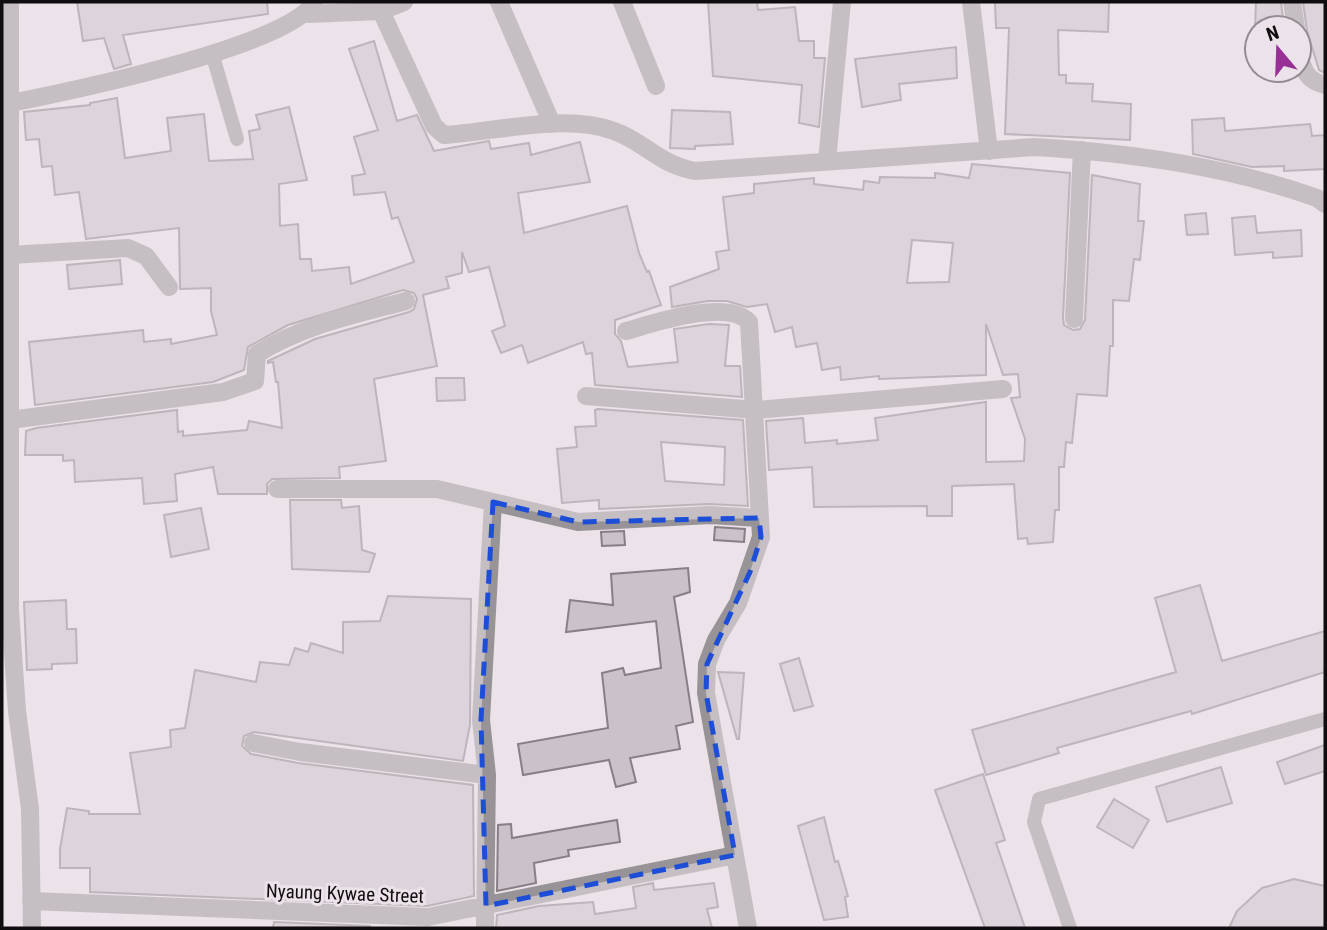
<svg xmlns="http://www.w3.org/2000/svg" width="1327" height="930" font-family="'Roboto Condensed',sans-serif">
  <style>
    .building { fill: #cac1c9; stroke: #877e86; stroke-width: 2; fill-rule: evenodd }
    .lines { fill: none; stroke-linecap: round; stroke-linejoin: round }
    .lane { stroke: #979396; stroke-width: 14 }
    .street { stroke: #979396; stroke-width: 18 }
    .marked { fill: none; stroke: #1d4ed8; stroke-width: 5; stroke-dasharray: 14 9; stroke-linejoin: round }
    .labels { text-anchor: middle; stroke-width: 6; stroke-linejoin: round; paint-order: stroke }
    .street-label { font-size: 19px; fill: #100d10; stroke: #ebe2ea }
  </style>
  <rect width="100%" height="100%" fill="#ebe2ea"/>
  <path class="building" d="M77,2H267L268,14L123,35L131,64L114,69L104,38L83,41Z
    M708,2H757L758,10L795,7L799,41H814V58H825L819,127L799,123L802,85L713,76Z
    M995,2H1109L1108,32L1058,30L1059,75H1066V83L1093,84L1092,101L1131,104L1130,140L1005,134L1009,28H996Z
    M1256,2H1281L1284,28H1255Z
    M1303,2H1325V73L1319,70L1307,31Z
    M374,41L397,121L417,115L434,151L489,141L491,149L529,143L531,155L580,142L590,182L518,193L524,233L627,206L639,253L647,272L649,271L661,305L615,320V334L621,341L628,367L678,362L674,329L709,324L729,325L725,366H740L742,397L595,385L592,353L586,354L583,342L528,363L522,345L501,353L492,331L505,326L489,267L469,272L462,252V273L446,277L449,288L423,295L437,366L374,379L386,461L339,467L340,478L272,479L267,484V494H218L213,467L175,474L177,501L144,504L142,478L75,482L74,460L63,461V455H25L26,431L36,428L177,410L178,432L183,431V436L247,430L249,421L282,428L278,382H276L273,362L268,363V361L315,339L409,312L414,309L417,299L414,293L403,290L288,325L248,347L244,370L213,382L35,405L29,342L143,330L144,342L171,339V344L217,335L211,311V288L180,289L179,228L86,239L79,192L55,195L52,166L42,167L39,139L26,140L24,112L90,105V103L117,98L125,158L171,151L167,118L204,114L209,161L253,159L249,131L260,129L256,115L289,107L307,180L279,184L280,226L298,224L300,259H311L312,271L349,267L351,284L414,262L398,217L392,219L385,192L354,195L352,176L365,174L354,137L378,130L349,49Z
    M956,47L957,78L899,84L901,100L862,107L855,59Z
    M672,110L730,112L733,144L695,146V149L670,148Z
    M1224,118L1225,131L1310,124L1312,136L1325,135V169L1284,171V166L1252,167L1193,154L1192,120Z
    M972,164L1070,173L1063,318L1064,325L1073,330L1080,329L1085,320L1092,175L1140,184L1138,221H1144L1140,260L1134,259L1129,301L1113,300V346H1110L1107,396L1077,394L1072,443L1066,442L1064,467H1059V510H1055L1053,542L1028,544L1027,538L1018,539L1014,484L952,486V516H927V506L814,507L812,467L769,470L766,421L803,418L805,443L837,440V444L878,440L875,418L986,402V462L1024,461L1025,439L1011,398L1020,397L1018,374L1003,375L986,324V375L879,379V376L841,380L840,367L822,370L817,343L796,347L792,327L775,332L767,304L747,307L727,301H708L672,307L670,287L719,269L716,252L729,250L723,197L754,193V184L814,178V184L863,190L864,181L879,183L880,177L935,178V173L969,178ZM912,240L953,243L949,282L907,283Z
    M1206,213L1208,234L1187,235L1185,215Z
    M1255,216L1257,233L1301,230L1302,256L1273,258V252L1235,255L1232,218Z
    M120,260L122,284L69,289L67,265Z
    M436,378H464L465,400L437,401Z
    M598,409L743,420L748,506L709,504L599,509V500L562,503L557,449L577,447L575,427L596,426L595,410ZM661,442L725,447L724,485L665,481Z
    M290,500H341L342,508L359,506L362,550L375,554L369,572L292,569Z
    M201,508L209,549L171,557L164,515Z
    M715,527L745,529L744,542L714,540Z
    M624,531L625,545L602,546L601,532Z
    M688,568L690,592L674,597L693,722L676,726L680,749L630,758L636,782L616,787L609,760L523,775L518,744L608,728L602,673L623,668L625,675L661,668L656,621L566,632L570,600L613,605L611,574Z
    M1200,585L1222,661L1325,631V672L1192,714L1191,711L1057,748L1059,753L986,775L972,730L1176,672L1155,598Z
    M388,596L471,599L470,725L463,761L254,732L244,736L242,746L251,754L298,763L473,785L474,896L427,906L90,892V868H60V849L67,808L89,811V814H140L130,753L171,747L170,730L185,728L195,670L256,682L260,662L289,665L295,648L308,652L311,643L343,653V622L380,621Z
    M66,600L67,629H76L77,663L52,664V669L27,670L24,602Z
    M799,658L813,706L794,711L780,664Z
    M718,672L744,673L739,739H737Z
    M1325,745V771L1285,784L1277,762Z
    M1221,767L1232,803L1167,822L1156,787Z
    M983,774L1005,840L996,843L1025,928H985L935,790Z
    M1114,799L1149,820L1133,848L1097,827Z
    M824,817L835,862L838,861L848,896L845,897L848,917L824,920L798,826Z
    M617,820L620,842L568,850L569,856L534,863L536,883L497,891L498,825L511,824L512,838Z
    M1294,879L1325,886V928H1229L1237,911L1262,888Z
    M653,883L654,890L714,883L718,907L707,909L712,928H496L497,915L539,906L593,902L595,914L636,908L633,887Z
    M274,922L371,926L273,928Z"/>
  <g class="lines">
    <path class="lane" d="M212,53L237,139
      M1070,928L1034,822L1039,799L1325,719"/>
    <path class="street" d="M10,2V610L17,711L30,809L32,928
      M499,2L552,124
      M622,2L656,86
      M971,2L989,151
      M1292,2L1296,28
      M381,11L434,126L444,135C494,132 565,113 614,131C645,142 658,164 695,171L1035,147C1131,153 1226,166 1317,198L1325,204
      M308,14L381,11L404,2
      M1299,55C1304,72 1308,81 1325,85
      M11,103C66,92 291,46 314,2
      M827,161L842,2
      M10,255L128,248L146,256L169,287
      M1074,319L1082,150
      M626,331C654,323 727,298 749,322L761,537L738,603L716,640L707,664L706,693L748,928
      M586,396L756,410L1003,389
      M10,420L223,392L255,381L257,354C303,325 354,315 406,301
      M277,489H437L578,522L710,515L759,518
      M253,743L300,752L487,775
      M31,901L428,917L735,855
      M485,928L487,775L481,720L493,502"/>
  </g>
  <path d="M0 0H1327V930H0ZM493,502L578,522L759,518L761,537L750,572L707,664L706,693L735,855L486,906L481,720Z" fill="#ebe2ea" fill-opacity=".55" fill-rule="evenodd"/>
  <path class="marked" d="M493,502L578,522L759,518L761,537L750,572L707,664L706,693L735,855L486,906L481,720Z"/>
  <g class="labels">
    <g class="street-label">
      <text transform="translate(345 893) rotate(2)" y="7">Nyaung Kywae Street</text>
    </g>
  </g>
  <rect width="1327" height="930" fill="none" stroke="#100d10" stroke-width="7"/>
  <g transform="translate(1278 49) rotate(341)"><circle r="33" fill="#ebe2ea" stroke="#938d93" stroke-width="2"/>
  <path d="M0-5L12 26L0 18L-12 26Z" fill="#973094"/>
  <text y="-10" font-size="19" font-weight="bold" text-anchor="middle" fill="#100d10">N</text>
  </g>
</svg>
